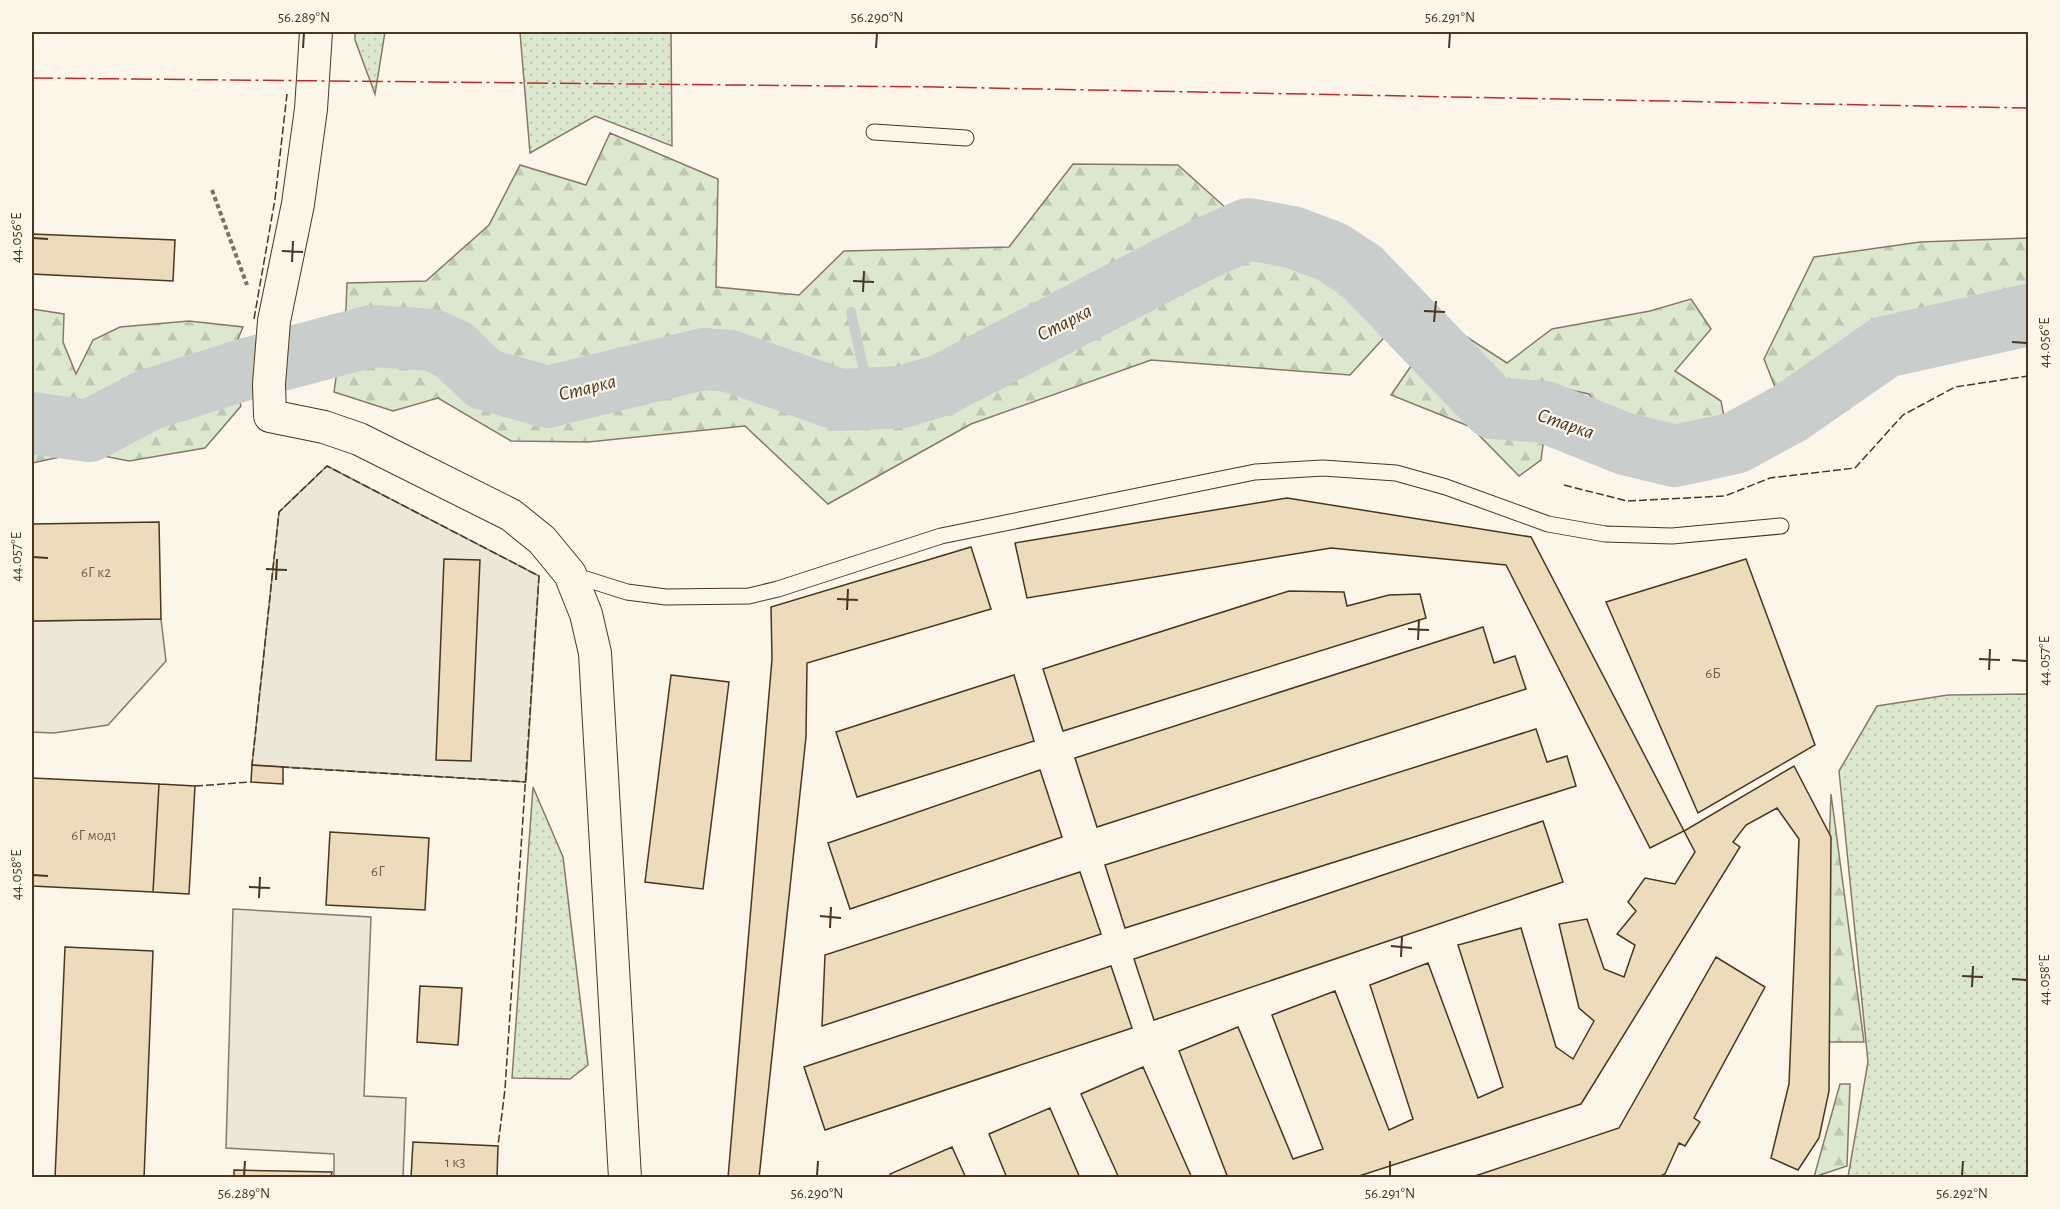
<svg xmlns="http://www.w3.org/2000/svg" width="2060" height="1209" font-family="'Alegreya Sans',sans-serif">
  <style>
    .grass { fill: url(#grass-dots); stroke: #887966; stroke-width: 1.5 }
    .forest { fill: url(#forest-firs); stroke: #887966; stroke-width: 1.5 }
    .parking { fill: #ede7d9; stroke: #887966; stroke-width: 1.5 }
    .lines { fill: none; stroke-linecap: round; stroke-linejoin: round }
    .stream { stroke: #c9cecd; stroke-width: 10 }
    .river { stroke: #c9cecd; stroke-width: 62 }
    .building { fill: #ecdcbc; stroke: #4a3520; stroke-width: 1.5 }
    .lane-casing { stroke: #4a3520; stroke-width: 17 }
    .street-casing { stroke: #4a3520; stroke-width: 34 }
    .path { stroke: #7f6f5c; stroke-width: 4; stroke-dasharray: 4.5 3; stroke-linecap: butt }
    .lane { stroke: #fbf6e9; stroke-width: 15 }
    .street { stroke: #fbf6e9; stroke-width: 32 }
    .fence { stroke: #4a3520; stroke-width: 1.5; stroke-dasharray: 8 3; stroke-linecap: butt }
    .power { stroke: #c62828; stroke-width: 1.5; stroke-dasharray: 21 4.5 3 4.5; stroke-linecap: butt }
    .ticks { fill: none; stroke: #4a3520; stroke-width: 2 }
    .labels { text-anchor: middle; stroke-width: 4.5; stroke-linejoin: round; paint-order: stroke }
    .number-label { font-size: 15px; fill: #725f47 }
    .water-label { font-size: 20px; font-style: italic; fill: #4a3520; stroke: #fbf6e9 }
    .neatline { fill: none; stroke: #4a3520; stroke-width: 2 }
    .ticks-label { font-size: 15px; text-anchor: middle; fill: #4a3520 }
  </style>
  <defs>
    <pattern id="grass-dots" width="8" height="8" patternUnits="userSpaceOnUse" patternTransform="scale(1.5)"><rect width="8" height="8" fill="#dce7d0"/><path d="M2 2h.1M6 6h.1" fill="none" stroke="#bec7b2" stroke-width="1.8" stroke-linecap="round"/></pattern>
    <pattern id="forest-firs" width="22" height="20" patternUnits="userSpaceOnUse" patternTransform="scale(1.5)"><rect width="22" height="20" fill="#dce7d0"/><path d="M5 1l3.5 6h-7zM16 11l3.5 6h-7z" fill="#bec7b2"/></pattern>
  </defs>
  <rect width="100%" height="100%" fill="#fbf6e9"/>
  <path class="grass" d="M355,32H385L375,94L355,40Z
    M520,32H671L672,146L595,116L530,153Z
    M2028,694V1177H1848L1868,1062L1839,771L1877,706L1948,695Z
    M533,787L563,857L588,1065L570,1079L512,1078Z"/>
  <path class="forest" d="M610,133L718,179L716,287L799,295L844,251L1009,247L1073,164L1178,165L1237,218L1355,285L1392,329L1350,375L1151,360L971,424L828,504L745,426L588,442L511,441L438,398L393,411L334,392L346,308L347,283L426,281L489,225L520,165L586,185Z
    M2028,238V301L1914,326L1781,402L1764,359L1814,257L1920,242Z
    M1691,299L1711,329L1675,371L1721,401L1725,422L1688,444L1604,417L1589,394L1551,386L1541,460L1519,476L1471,427L1391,395L1442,321L1507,363L1552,329L1650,311Z
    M32,309L64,314L63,342L76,374L93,340L120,327L189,321L243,327L229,361L241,406L205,448L129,461L83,452L32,463Z
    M1831,794L1864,1042H1822Z
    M1840,1084H1850L1847,1166L1814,1177Z"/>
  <path class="parking" d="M327,466L539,576L526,782L252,765L279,512Z
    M161,619L166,661L108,725L54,733L32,732V621Z
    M233,909L371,917L364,1096L406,1098L403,1177H334V1154L226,1148Z"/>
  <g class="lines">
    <path class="stream" d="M851,312L870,399"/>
    <path class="river" d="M32,423L89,431L148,400L243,370L372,336L432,340L454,350L484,379L547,397L703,359L730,361L840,400L902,397L942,385L1202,250L1248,229L1292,237L1332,252L1361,271L1493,408L1545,412L1625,444L1675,456L1735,443L1790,413L1885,347L2028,315"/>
  </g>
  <path class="building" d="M32,234L175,240L173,281L32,274Z
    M1287,498L1531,537L1684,831L1650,848L1506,565L1331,548L1027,598L1015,543Z
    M159,522L161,619L32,621V524Z
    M971,547L991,609L807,663L806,737L759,1178H728L772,659L771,607Z
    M444,559L480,560L471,761L436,760Z
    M1746,559L1815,745L1698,813L1606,602Z
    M1289,591L1344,592L1347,606L1389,595L1420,594L1426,618L1063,731L1043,669Z
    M1483,627L1494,663L1515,656L1526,689L1097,827L1075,758Z
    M671,675L729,682L703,889L645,882Z
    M1014,675L1034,741L857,797L836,732Z
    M1536,729L1547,762L1567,756L1576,786L1125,928L1105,865Z
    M252,765L283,767V784L251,782Z
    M1794,766L1831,837L1829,1091L1819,1138L1798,1170L1771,1158L1789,1084L1799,839L1777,808L1746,825L1733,842L1740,847L1581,1104L1353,1178H1228L1179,1051L1238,1027L1293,1159L1323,1149L1272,1015L1335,991L1389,1130L1413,1119L1370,985L1428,963L1478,1098L1503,1087L1458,945L1521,928L1556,1047L1573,1059L1594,1021L1579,1008L1559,924L1587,919L1604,969L1624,977L1635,945L1617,934L1636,911L1628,902L1645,878L1675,884L1695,852L1684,831Z
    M1040,770L1062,837L850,909L828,843Z
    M32,778L159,784L153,892L32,886Z
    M159,784L195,786L189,894L153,892Z
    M1543,821L1563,882L1154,1020L1134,959Z
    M330,832L429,838L425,910L326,905Z
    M1080,872L1101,934L822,1026L825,955Z
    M65,947L153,951L144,1178H55Z
    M1716,957L1765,987L1694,1118L1700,1122L1685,1146L1679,1143L1665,1174L1656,1178H1469L1619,1128Z
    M1111,966L1132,1028L825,1130L804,1067Z
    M420,986L462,988L458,1045L417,1042Z
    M1143,1067L1192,1178H1119L1081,1094Z
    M1050,1108L1080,1178H1007L989,1134Z
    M413,1142L498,1146L497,1178H411Z
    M952,1147L966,1178H892L890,1174Z
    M234,1170L332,1172L331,1178H234Z"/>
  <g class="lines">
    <defs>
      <path id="lane" d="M874,132L966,138
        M570,574L627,592L666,597L749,596L778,589L941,536L1255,472L1323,468L1396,473L1446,487L1548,524L1605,534L1672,536L1781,526"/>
      <path id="street" d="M316,32L311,109L298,204L274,321L269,384L270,416L324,427L359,439L511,515L542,540L570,574L586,614L595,653L625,1178"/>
    </defs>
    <use href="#lane" class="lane-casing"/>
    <use href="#street" class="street-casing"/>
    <path class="path" d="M212,190L247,285"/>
    <use href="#lane" class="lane"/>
    <use href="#street" class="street"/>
    <path class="fence" d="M254,319L275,199L287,94
      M1564,485L1627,501L1725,496L1770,478L1855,468L1903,415L1955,387L2028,376
      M254,765H252L279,512L327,466L539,576L505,1089L498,1146
      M281,767L526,782
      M195,786L251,782"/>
    <path class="power" d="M32,78L937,87L2028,108"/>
  </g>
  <path class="ticks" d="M303,48L304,33M876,48L877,33M1449,48L1450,33M33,238L48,239M282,251L303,252M292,262L293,241M853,281L874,282M863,292L864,271M1424,311L1445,312M1434,322L1436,301M2012,342L2027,343M33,557L48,558M266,569L287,570M276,580L277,559M837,599L858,600M847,610L848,589M1408,629L1429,630M1418,640L1419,619M1979,659L2000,660M2012,660L2027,661M1989,670L1990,649M33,875L48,876M249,887L270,888M259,898L260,877M820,916L841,918M830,928L831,907M1391,946L1412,948M1401,957L1402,936M1962,976L1983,977M2012,979L2027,980M1972,987L1973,966M244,1176L245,1161M817,1176L818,1161M1390,1176V1161M1962,1176L1963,1161"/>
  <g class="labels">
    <g class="number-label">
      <text x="96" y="577">6Г к2</text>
      <text x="1713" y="678">6Б</text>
      <text x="94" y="840">6Г мод1</text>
      <text x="378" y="876">6Г</text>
      <text x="455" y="1167">1 к3</text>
    </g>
    <g class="water-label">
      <text transform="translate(1064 322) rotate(-27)" y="7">Старка</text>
      <text transform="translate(587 387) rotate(-14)" y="7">Старка</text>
      <text transform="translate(1566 423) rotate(19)" y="7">Старка</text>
    </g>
  </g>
  <rect width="2060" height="1209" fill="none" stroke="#fbf6e9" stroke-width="66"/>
  <rect x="33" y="33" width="1994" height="1143" class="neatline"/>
  <g class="ticks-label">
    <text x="304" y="22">56.289°N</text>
    <text x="877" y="22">56.290°N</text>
    <text x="1450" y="22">56.291°N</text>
    <text transform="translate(16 238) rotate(-90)" y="5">44.056°E</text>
    <text transform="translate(2044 343) rotate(-90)" y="5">44.056°E</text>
    <text transform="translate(16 557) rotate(-90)" y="5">44.057°E</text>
    <text transform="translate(2044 661) rotate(-90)" y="5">44.057°E</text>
    <text transform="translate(16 875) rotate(-90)" y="5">44.058°E</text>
    <text transform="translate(2044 980) rotate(-90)" y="5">44.058°E</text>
    <text x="244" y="1198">56.289°N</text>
    <text x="817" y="1198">56.290°N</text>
    <text x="1390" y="1198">56.291°N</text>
    <text x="1962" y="1198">56.292°N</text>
  </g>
</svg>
